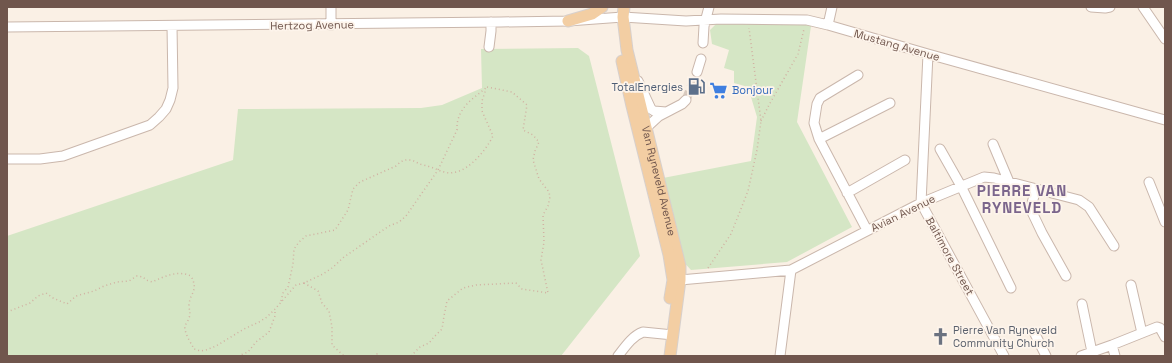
<svg xmlns="http://www.w3.org/2000/svg" width="1172" height="363" font-family="'Space Grotesk',sans-serif">
  <style>
    .green { fill: #d5e6c5 }
    .lines { fill: none; stroke-linecap: round; stroke-linejoin: round }
    .minor-tunnel { stroke: #d8cabf; stroke-width: 9; stroke-dasharray: 9 4.5; stroke-linecap: butt }
    .minor-casing { stroke: #cab7ac; stroke-width: 11 }
    .major-casing { stroke: #d7d0cd; stroke-width: 13 }
    .path { stroke: #d1b1a2; stroke-width: 1.5; stroke-dasharray: 1 3; stroke-linecap: butt }
    .minor { stroke: #fff; stroke-width: 9 }
    .major { stroke: #f3cea3; stroke-width: 11 }
    .labels { text-anchor: middle; stroke-width: 3.5; stroke-linejoin: round; paint-order: stroke }
    .street-label { font-size: 11px; fill: #70564d; stroke: #fdf4eb }
    .service-label { font-size: 11px; fill: #4e5e75; stroke: #fdf4eb; text-anchor: end }
    .shop-label { font-size: 11px; fill: #366cbe; stroke: #fdf4eb; text-anchor: start }
    .worship-label { font-size: 11px; fill: #5b616d; stroke: #fdf4eb; text-anchor: start }
    .district-label { font-size: 15px; font-weight: bold; letter-spacing: 1px; fill: #7b658c; stroke: #fdf4eb }
  </style>
  <rect width="100%" height="100%" fill="#faf0e5"/>
  <path class="green" d="M721,19L807,21L811,26L797,122L852,227L787,262L691,270L679,257L663,178L751,161L757,117L748,87L734,83V71L724,68L729,50L712,44L710,30Z
    M578,48L589,56L640,256L561,356H7V236L233,160L238,109L421,108L442,105L482,88L481,49Z"/>
  <g class="lines">
    <path class="minor-tunnel" d="M686,100L697,72"/>
    <defs>
      <path id="minor" d="M331,7V25
        M1091,7L1105,8L1110,7
        M1143,7L1165,39
        M828,25L832,7
        M7,27L501,22L568,21L623,17L686,21L721,19L807,20L828,25L928,54L1165,120
        M703,43L704,26L709,7
        M489,47L491,31V22
        M928,54L921,203L1004,356
        M697,72L701,59
        M858,75L820,98L817,104L814,123L819,139L867,230
        M638,81L651,109L654,111L666,112
        M646,128L659,116L682,104L686,100
        M819,139L890,103
        M993,144L1009,182
        M940,149L961,186L1011,288
        M7,159H40L63,156L150,125L159,117L166,109L170,100L173,88L172,26
        M1149,182L1165,222
        M1036,189L1032,203V212L1042,233L1066,276
        M847,193L905,160
        M674,280H680L791,270L921,203L984,177L994,178L1079,200L1089,207L1114,246
        M1131,285L1142,333
        M1082,304L1092,352
        M1035,334L1046,356
        M1112,345L1115,356
        M618,356C625,347 632,336 643,332L673,335
        M780,356L791,270
        M1081,356L1112,345L1157,327L1160,328L1165,337"/>
      <g id="major">
        <path id="s1" d="M624,7L623,17L627,50L680,266V280L670,356"/>
        <path d="M568,21L592,14L602,7"/>
        <path d="M622,61L632,106L669,255L673,280L670,298"/>
      </g>
    </defs>
    <use href="#minor" class="minor-casing"/>
    <use href="#major" class="major-casing"/>
    <path class="path" d="M761,121L769,105L798,54L804,29
      M708,268L731,234L748,191L757,150L761,121L749,28
      M304,283L318,291L322,303L329,311L332,327V345L344,356
      M281,301L283,293L288,287L293,264L294,249L299,242L306,236L335,230L348,210L353,189L360,182L396,166C400,162 404,159 410,160C413,160 415,162 418,163C421,165 426,165 430,167C435,168 439,171 444,172C464,178 485,152 493,136L482,111V101L486,89
      M7,312L30,303L38,296L46,293L53,298L67,304L76,296L94,291L104,286L117,282L129,281L137,276L143,277L146,280L152,282C165,276 178,270 191,276C199,291 190,292 189,305C189,310 191,313 189,318C188,322 184,325 185,329C186,336 191,343 194,349L201,351L206,350L216,346L244,329L259,322L267,317L275,309L296,285L304,283L323,274L332,268L344,257L389,226L399,222L406,216L438,170L457,130C456,108 473,99 487,87
      M238,356L248,352L256,342L269,332L275,316V309
      M373,356L377,354L380,356
      M411,356L420,347L429,343L434,337L442,329L444,316L447,301L463,288L476,285L516,283L522,289L548,293L541,260L544,242L543,215L548,206L550,197L549,192L539,179L533,160L535,151L539,142L533,135L523,130L527,105L512,92L487,87"/>
    <use href="#minor" class="minor"/>
    <use href="#major" class="major"/>
  </g>
  <defs>
    <symbol id="fuel-bare" viewBox="-9 -9 18 18"><path d="M-5.5-6h7V0h2V4h1.3V-2.5L3-4.5l.8-.8L6-3V5H2.5V1h-1V6h-7ZM-4.2-4.7v3.2H.2V-4.7Z" fill="#5c6f8a" stroke="#fdf4eb" stroke-width="2.5" paint-order="stroke"/></symbol>
    <symbol id="supermarket-bare" viewBox="-9 -9 18 18"><path d="M-6-5.5h2.5l.6 2H6L4.5 2H-2.5L-4.4-4H-6ZM-1.5 3.2a1.3 1.3 0 1 0 .1 0ZM3 3.2a1.3 1.3 0 1 0 .1 0Z" fill="#3f7fe0" stroke="#fdf4eb" stroke-width="2.5" paint-order="stroke"/></symbol>
    <symbol id="church-bare" viewBox="-9 -9 18 18"><path d="M-1.2-6h2.4v3.5h3.3v2.4h-3.3V6h-2.4V-.1h-3.3v-2.4h3.3Z" fill="#6b7280" stroke="#fdf4eb" stroke-width="2.5" paint-order="stroke"/></symbol>
  </defs>
  <g fill-rule="evenodd">
    <use href="#fuel-bare" x="684" y="74" width="25" height="25"/>
    <use href="#supermarket-bare" x="706" y="78" width="25" height="25"/>
    <use href="#church-bare" x="928" y="324" width="25" height="25"/>
  </g>
  <g class="labels">
    <g class="street-label">
      <text transform="translate(312 25) rotate(-1)" y="4">Hertzog Avenue</text>
      <text transform="translate(897 45) rotate(16)" y="4">Mustang Avenue</text>
      <text dy="4" stroke="none"><textPath href="#s1" startOffset="178">Van Ryneveld Avenue</textPath></text>
      <text transform="translate(903 213) rotate(-26)" y="4">Avian Avenue</text>
      <text transform="translate(950 256) rotate(61)" y="4">Baltimore Street</text>
    </g>
    <g class="service-label">
      <text x="683" y="91">TotalEnergies</text>
    </g>
    <g class="shop-label">
      <text x="732" y="94">Bonjour</text>
    </g>
    <g class="worship-label">
      <text x="953" y="334">Pierre Van Ryneveld<tspan x="953" dy="13">Community Church</tspan></text>
    </g>
    <g class="district-label">
      <text x="1022" y="196">PIERRE VAN<tspan x="1022" dy="17">RYNEVELD</tspan></text>
    </g>
  </g>
  <rect width="1172" height="363" fill="none" stroke="#70564d" stroke-width="16"/>
</svg>
